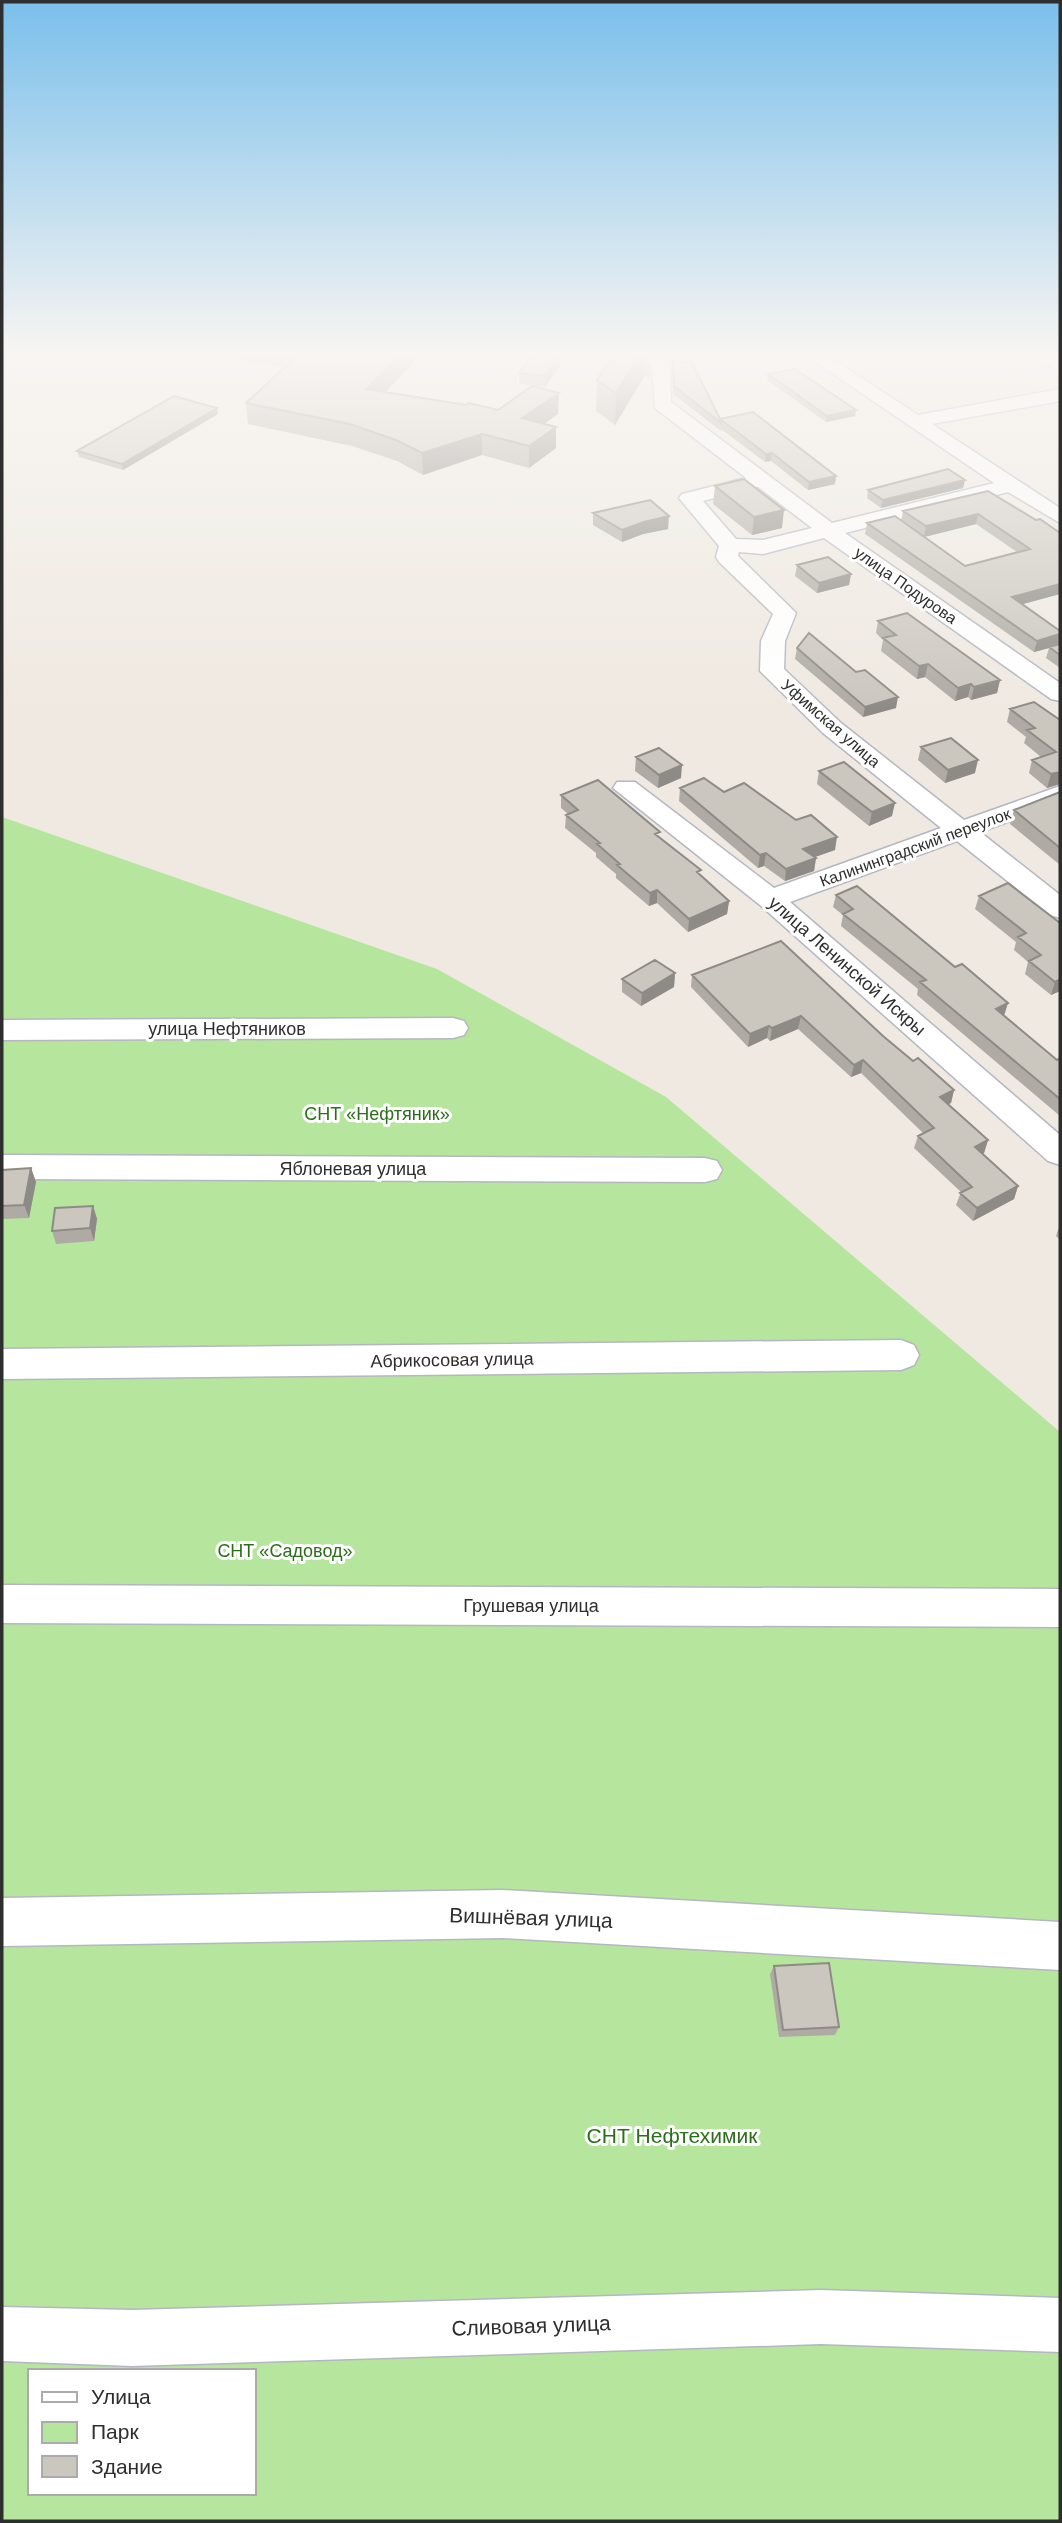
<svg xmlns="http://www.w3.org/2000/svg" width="1062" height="2523" font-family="Arial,sans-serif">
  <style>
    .green { fill: #b6e59e; fill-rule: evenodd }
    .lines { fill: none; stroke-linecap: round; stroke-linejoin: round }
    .minor-casing { stroke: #b4b7c1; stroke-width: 3 }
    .minor { fill: #fff; fill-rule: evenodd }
    .wall { fill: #afaba4; fill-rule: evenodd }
    .shaded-wall { fill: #8e8b86 }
    .building { fill: #cbc7bf; stroke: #8e8b86; stroke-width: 2 }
    .labels { text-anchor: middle; stroke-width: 6; stroke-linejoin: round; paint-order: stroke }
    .far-street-label { font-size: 16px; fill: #2e2e2e; stroke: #fff }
    .street-label { font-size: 18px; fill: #2e2e2e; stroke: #fff }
    .park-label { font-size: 18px; fill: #2c6e1b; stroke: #fff }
    .near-street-label { font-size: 21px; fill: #2e2e2e; stroke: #fff }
    .near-park-label { font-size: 21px; fill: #2c6e1b; stroke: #fff }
  </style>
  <rect width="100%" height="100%" fill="#efe9e1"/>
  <path class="green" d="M2,817L437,969L666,1097L1060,1432V2521H2ZM30,2371H254V2493H30Z"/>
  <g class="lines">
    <defs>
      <path id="minor" d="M641,356H661L670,365L671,402L832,523L994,483L807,356H828L918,415L1060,389V401L932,424L1060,508V523L1008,492L845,533L1060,683V701L1051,699L824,538L763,554L739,552L738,556L796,613L785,641L784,669L841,723L964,820L1060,786V803L980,832L1060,895V918L1050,915L957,841L790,902L1060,1135V1165L1048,1161L760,905L613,788L617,782H635L774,888L941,828L823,733L760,671L761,641L773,614L719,562L716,557L719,546L679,498L682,494L746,478L655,408L652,367ZM758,487L812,528L763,540L736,539L703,501Z
        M1029,356H1052L1060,360V372Z
        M453,1018L464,1021L468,1028L464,1035L453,1038L2,1040V1020Z
        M2,1155L705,1158L717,1161L722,1170L717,1179L705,1182L2,1179Z
        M901,1340L914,1345L919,1355L914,1365L901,1370L2,1379V1349Z
        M2,1585L1060,1589V1627L2,1623Z
        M503,1890L1060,1922V1970L503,1938L2,1946V1898Z
        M821,2290L1060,2298V2352L821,2344L132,2366L2,2361V2307L132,2310Z"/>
    </defs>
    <use href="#minor" class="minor-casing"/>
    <use href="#minor" class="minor"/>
  </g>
  <path class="wall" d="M212,356H420L385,392L498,410L558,414L544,424L556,427V448L529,468L482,455L423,475L397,461L352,446L248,424L246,403L285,367Z
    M612,356H651L650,378L645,375L615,425L596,411L597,380Z
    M673,361L720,419L836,476L835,484L808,490L771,461L765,462L721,429V431L673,394Z
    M560,366L545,387L519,384V373Z
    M768,374L855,416L826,422L767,380Z
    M218,414L123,470L79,457L77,451Z
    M965,480L963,488L881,508L867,498L868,490Z
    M715,486L782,528L752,535L713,504Z
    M988,491L1036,520L1060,594L1022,604L1060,631V668L1046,658L1049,648L1034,652L865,534L867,523L901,521L903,511ZM976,524L1017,552L965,566L924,537Z
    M593,513L668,529L643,534L622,542L593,525Z
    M797,565L851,574L849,585L817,593L795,576Z
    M878,621L1000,680L997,693L971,700L968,697L955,701L925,677L917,679L881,651L883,640L876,633Z
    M797,648L896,708L863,717L795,659Z
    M1010,709L1060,720V784L1047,788L1029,773L1032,760L1041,757L1024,743L1026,737L1007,722Z
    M921,747L975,773L945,783L918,760Z
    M636,757L681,778L658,788L635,771Z
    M819,771L892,816L869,826L817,784Z
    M680,788L724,792L835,850L814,857L816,858L814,871L785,881L764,866L758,868L679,801Z
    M1060,792V865L1010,824L1014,810Z
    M561,795L660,838L729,901L727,914L688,932L657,903L649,906L616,878V874L596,857V853L565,828L566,815L568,814L561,808Z
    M1008,883L1060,991L1051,995L1025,974L1028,962L1014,950L1016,942L975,909L979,896Z
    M836,895L1004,1016L1057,1060L1060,1058V1116L917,995L918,989L841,926L843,915L833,907Z
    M675,973L674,987L641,1006L622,992V979Z
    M692,975L883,1036L913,1061L954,1090L951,1103L948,1104L988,1140L984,1153L982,1154L1018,1186L1014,1199L973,1221L956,1205L961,1192L914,1148L918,1136L923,1133L861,1073L851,1077L798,1029L770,1041L767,1038L748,1047L691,987Z
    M31,1168L36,1182L29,1218L2,1219V1170Z
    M93,1206L97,1219L94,1241L56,1244L52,1231Z
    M1060,1224V1240L1056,1236Z
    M774,1966L839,2027L835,2035L779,2037L770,1974Z"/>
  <path class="shaded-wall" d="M399,356H420L368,410L366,389Z
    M559,356L560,366L545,387V376Z
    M639,356H645V375L615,425L616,393Z
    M559,393L558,414L522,439V418Z
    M217,408L218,414L123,470L122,464Z
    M856,410L855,416L826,422L827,416Z
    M556,427V448L529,468V446Z
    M482,434V455L423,475L422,453Z
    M772,453L771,461L765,462L766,454Z
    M836,476L835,484L808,490L809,482Z
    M965,480L963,488L881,508L883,500Z
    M784,510L782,528L752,535L754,517Z
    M978,514L976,524L924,537L926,526Z
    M669,516L668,529L643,534L622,542V530L644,522Z
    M851,574L849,585L817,593L819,583Z
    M1060,584V594L1009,608L1012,597Z
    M1060,634V645L1034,652L1037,641Z
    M928,664L925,677L917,679L919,666Z
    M1000,680L997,693L971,700L974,687Z
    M971,684L968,697L955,701L958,688Z
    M898,697L896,708L863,717L865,707Z
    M978,760L975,773L945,783L948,770Z
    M682,765L681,778L658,788L659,775Z
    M1060,772V784L1047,788L1051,774Z
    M895,803L892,816L869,826L872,812Z
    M837,837L835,850L801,862L803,849Z
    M766,853L764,866L758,868L760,855Z
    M816,858L814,871L785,881L786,869Z
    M657,890V903L649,906L650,893Z
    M729,901L727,914L688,932L689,919Z
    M675,973L674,987L641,1006L642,993Z
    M1060,979V991L1051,995L1055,982Z
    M1008,1003L1004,1016L996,1009Z
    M801,1016L798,1029L770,1041L772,1028Z
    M769,1026L767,1038L748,1047L750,1034Z
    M863,1060L861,1073L851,1077L854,1065Z
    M954,1090L951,1103L936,1110L940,1097Z
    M988,1140L984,1153L971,1160L975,1147Z
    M31,1168L36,1182L29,1218L24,1205Z
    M1018,1186L1014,1199L973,1221L977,1208Z
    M93,1206L97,1219L94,1241L90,1228Z"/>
  <path class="building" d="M297,356H399L366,389L466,405L469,403L498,410L532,386L559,393L522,418L556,427L529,446L482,434L422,453L396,440L350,424L246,403Z
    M532,356H559L545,376L519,373Z
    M612,356H639L616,393L597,380Z
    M673,361L692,363L720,419L753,412L836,476L809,482L772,453L766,454L720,419L721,423L674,386Z
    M795,369L856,410L827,416L768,374Z
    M174,396L217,408L122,464L77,451Z
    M948,469L965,480L883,500L868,490Z
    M744,479L784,510L754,517L715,486Z
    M988,491L1036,520L1040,519L1060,533V584L1012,597L1060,631V634L1037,641L867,523L895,516L965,566L1030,549L978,514L926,526L903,511Z
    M650,500L669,516L644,522L622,530L593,513Z
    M828,557L851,574L819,583L797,565Z
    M907,613L1000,680L974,687L971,684L958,688L928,664L919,666L883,638L896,635L878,621Z
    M809,633L856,672L865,670L898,697L865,707L797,648Z
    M1060,644V655L1049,647Z
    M1034,702L1060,720V772L1051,774L1032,760L1056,752L1027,730L1035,728L1010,709Z
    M951,738L978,760L948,770L921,747Z
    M659,748L682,765L659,775L636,757Z
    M844,762L895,803L872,812L819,771Z
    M704,778L724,792L744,783L796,820L811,815L837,837L803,849L816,858L786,869L766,853L760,855L680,788Z
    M598,780L660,832L655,834L701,870L697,872L729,901L689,919L657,890L650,893L617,865L620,864L597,844L600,843L566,815L578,810L561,795Z
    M1060,792V848L1014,810Z
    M1008,883L1060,923V979L1055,982L1029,961L1041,955L1018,937L1026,933L979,896Z
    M857,886L955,967L962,964L1008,1003L996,1009L1057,1060L1060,1058V1099L920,982L926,980L843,914L853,909L836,895Z
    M781,941L883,1036L913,1061L918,1058L954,1090L940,1097L988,1140L975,1147L1018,1186L977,1208L960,1193L972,1187L918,1136L934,1128L863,1060L854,1065L801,1016L772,1028L769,1026L750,1034L692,975Z
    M655,960L675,973L642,993L622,979Z
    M31,1168L24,1205L2,1206V1170Z
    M93,1206L90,1228L52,1231L55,1208Z
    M829,1963L839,2027L783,2030L774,1966Z"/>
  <linearGradient id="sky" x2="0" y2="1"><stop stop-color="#7abfeb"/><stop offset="0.5" stop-color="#f8f5f2"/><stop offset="1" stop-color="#f8f5f2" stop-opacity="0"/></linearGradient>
  <rect width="1062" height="709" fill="url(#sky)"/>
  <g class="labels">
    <g class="far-street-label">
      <text transform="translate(906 585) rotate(35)" y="6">улица Подурова</text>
      <text transform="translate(831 723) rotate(41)" y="6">Уфимская улица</text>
      <text transform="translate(915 847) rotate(-20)" y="6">Калининградский переулок</text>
    </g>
    <g class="street-label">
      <text transform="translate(847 966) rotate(41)" y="6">улица Ленинской Искры</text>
      <text x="227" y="1035">улица Нефтяников</text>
      <text x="353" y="1175">Яблоневая улица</text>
      <text transform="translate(452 1360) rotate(-1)" y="6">Абрикосовая улица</text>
      <text x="531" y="1612">Грушевая улица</text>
    </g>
    <g class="park-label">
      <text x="377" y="1120">СНТ «Нефтяник»</text>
      <text x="285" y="1557">СНТ «Садовод»</text>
    </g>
    <g class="near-street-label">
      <text transform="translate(531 1918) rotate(2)" y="7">Вишнёвая улица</text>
      <text transform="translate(531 2326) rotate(-2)" y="7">Сливовая улица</text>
    </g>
    <g class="near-park-label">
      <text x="672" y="2143">СНТ Нефтехимик</text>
    </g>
  </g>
  <rect width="1062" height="2523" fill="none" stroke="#2e2e2e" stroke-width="7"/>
  <rect x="28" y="2369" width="228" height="126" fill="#ffffff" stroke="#ababab" stroke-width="2"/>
  <rect x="42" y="2392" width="35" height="10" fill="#ffffff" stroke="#ababab" stroke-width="2"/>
  <text x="91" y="2404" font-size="21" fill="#2e2e2e">Улица</text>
  <rect x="42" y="2422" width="35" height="21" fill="#b6e59e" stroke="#ababab" stroke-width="2"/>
  <text x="91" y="2439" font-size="21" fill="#2e2e2e">Парк</text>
  <rect x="42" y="2456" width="35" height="21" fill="#cbc7bf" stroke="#ababab" stroke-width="2"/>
  <text x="91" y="2474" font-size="21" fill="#2e2e2e">Здание</text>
</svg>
